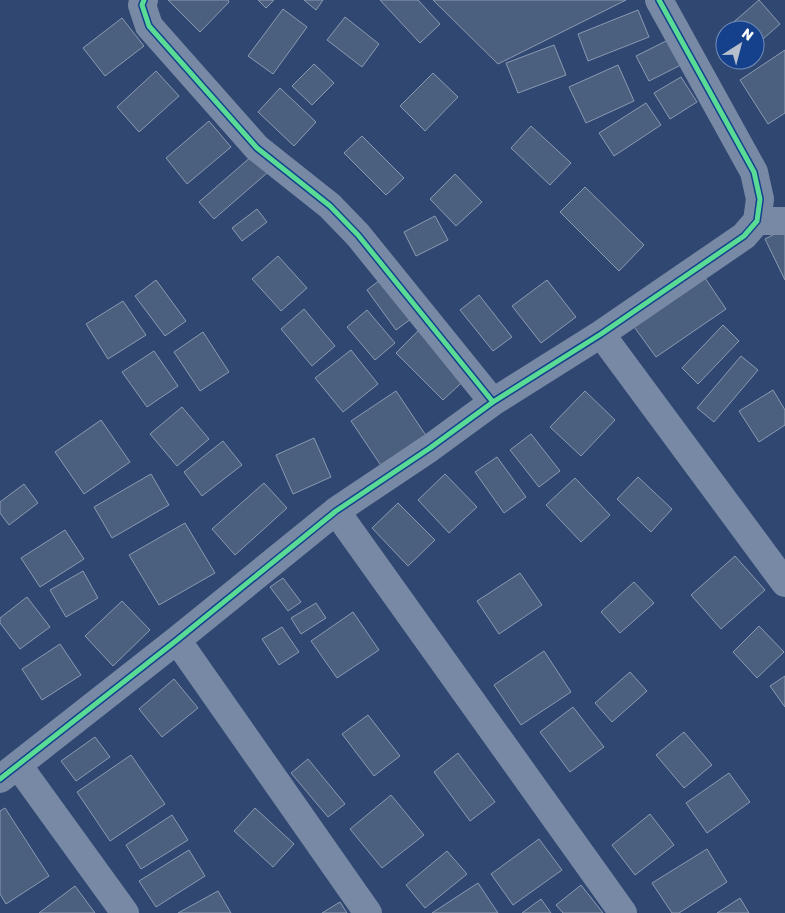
<svg xmlns="http://www.w3.org/2000/svg" width="785" height="913" font-family="Rubik,sans-serif">
  <style>
    .building { fill: #4b5f7f; stroke: #8b9ab3 }
    .lines { fill: none; stroke-linecap: round; stroke-linejoin: round }
    .minor { stroke: #7789a5; stroke-width: 28 }
    .cycleway-casing { stroke: #15418c; stroke-width: 8 }
    .cycleway { stroke: #5adb95; stroke-width: 5 }
  </style>
  <rect width="100%" height="100%" fill="#304871"/>
  <path class="building" d="M168,0H228L229,2L200,32Z
    M258,0H274L266,8Z
    M304,0H323L316,10Z
    M380,0H418L440,24L420,43Z
    M433,0H626L498,64Z
    M759,0L780,24L755,46V30H725V37L721,33Z
    M283,9L307,27L273,74L248,56Z
    M638,10L649,37L588,61L578,34Z
    M345,17L379,44L362,67L327,40Z
    M122,18L144,46L105,76L83,48Z
    M668,40L681,65L649,81L636,56Z
    M554,45L566,75L518,93L506,63Z
    M785,50V113L768,124L740,80Z
    M314,64L334,83L312,105L292,86Z
    M618,65L634,101L586,123L569,87Z
    M156,71L179,96L139,132L117,107Z
    M433,73L458,97L425,131L400,106Z
    M681,77L697,102L670,119L654,93Z
    M280,88L316,122L294,146L258,112Z
    M646,103L661,125L614,156L599,133Z
    M209,121L231,147L187,184L166,158Z
    M531,126L571,163L550,185L511,148Z
    M362,136L404,178L386,195L344,153Z
    M252,156L267,173L214,219L199,202Z
    M455,174L482,202L456,226L430,199Z
    M585,187L644,245L619,271L560,212Z
    M257,209L267,222L242,241L232,228Z
    M435,216L448,240L416,256L404,232Z
    M785,229V280L765,239Z
    M278,256L307,288L281,311L252,279Z
    M389,273L419,313L396,330L367,290Z
    M703,275L726,309L656,357L632,324Z
    M156,280L186,321L165,336L135,296Z
    M547,280L576,317L541,343L512,306Z
    M479,295L512,337L493,351L460,310Z
    M123,301L146,335L108,359L86,324Z
    M304,309L335,346L312,366L281,329Z
    M367,310L395,343L375,360L347,327Z
    M424,325L472,373L443,400L396,353Z
    M723,325L739,341L698,384L682,368Z
    M203,332L229,372L200,391L174,352Z
    M351,350L378,384L343,412L315,378Z
    M154,351L178,386L147,407L122,372Z
    M741,356L758,370L714,422L697,408Z
    M773,390L785,410V425L759,442L739,411Z
    M396,391L427,437L382,467L351,421Z
    M585,391L615,420L581,456L550,427Z
    M182,407L209,439L177,466L150,434Z
    M101,420L130,462L84,494L55,452Z
    M531,434L560,471L539,487L510,450Z
    M314,438L331,477L293,494L276,455Z
    M223,441L242,465L202,496L184,472Z
    M497,457L526,497L504,513L475,472Z
    M151,474L169,505L112,538L94,507Z
    M445,474L477,507L449,533L418,500Z
    M638,477L672,509L651,532L617,499Z
    M575,478L610,515L581,542L546,505Z
    M264,483L287,508L235,555L212,529Z
    M24,484L38,503L9,525L0,513V502Z
    M398,503L435,540L408,566L372,528Z
    M185,523L215,573L159,605L129,555Z
    M65,530L84,559L40,587L21,558Z
    M735,556L765,590L721,629L691,595Z
    M83,571L98,598L66,617L50,590Z
    M520,573L542,605L499,634L477,601Z
    M283,578L301,602L288,611L270,587Z
    M634,582L654,603L620,633L601,612Z
    M27,597L50,627L20,649L0,623V618Z
    M122,601L150,630L113,666L85,636Z
    M316,603L326,618L301,634L291,618Z
    M353,612L379,650L337,678L311,641Z
    M759,626L784,652L757,678L733,652Z
    M282,627L299,652L279,665L262,639Z
    M60,644L81,675L42,700L22,669Z
    M544,651L571,692L521,725L494,685Z
    M630,672L647,691L612,722L595,703Z
    M785,676V707L770,686Z
    M174,679L198,708L162,737L139,709Z
    M573,707L604,747L570,772L540,732Z
    M368,715L400,756L374,776L342,734Z
    M684,732L712,765L684,788L656,755Z
    M95,737L110,757L76,781L61,761Z
    M458,753L495,802L470,821L434,772Z
    M131,755L165,804L110,841L77,792Z
    M308,759L345,804L328,817L291,773Z
    M729,773L750,802L707,833L686,803Z
    M391,795L424,835L382,868L350,829Z
    M5,808L49,876L6,904L0,894V811Z
    M255,808L294,844L273,867L234,831Z
    M650,814L674,845L635,875L612,845Z
    M172,815L188,840L141,869L126,845Z
    M539,839L562,870L513,905L491,874Z
    M707,849L727,882L679,913H672L652,883Z
    M189,850L205,876L156,907L139,881Z
    M447,851L467,874L425,908L406,885Z
    M478,883L498,913H432Z
    M581,885L603,913H563L556,905Z
    M75,886L95,913H39Z
    M218,891L231,913H178Z
    M740,898L749,913H717Z
    M541,899L551,913H522Z
    M340,902L347,913H322Z"/>
  <g class="lines">
    <path class="minor" d="M144,0L142,5L149,26L257,148L330,206L358,235L493,402
      M757,221H785
      M601,334L785,583
      M336,511L623,913
      M177,640L368,913
      M18,765L125,913
      M0,779L177,640L336,511L430,448L493,402L601,334L744,236L757,221L760,199L754,172L659,0"/>
    <defs>
      <path id="cycleway" d="M144,0L142,5L149,26L257,148L330,206L358,235L493,402
        M0,779L177,640L336,511L430,448L493,402L601,334L744,236L757,221L760,199L754,172L659,0"/>
    </defs>
    <use href="#cycleway" class="cycleway-casing"/>
    <use href="#cycleway" class="cycleway"/>
  </g>
  <g transform="translate(740 45) rotate(36)"><circle r="24" fill="#15418c" stroke="#738dba"/>
  <path d="M0-4L9 19L0 12L-9 19Z" fill="#b7bfcd"/>
  <text y="-8" font-size="14" font-weight="bold" text-anchor="middle" fill="#ffffff">N</text>
  </g>
</svg>
